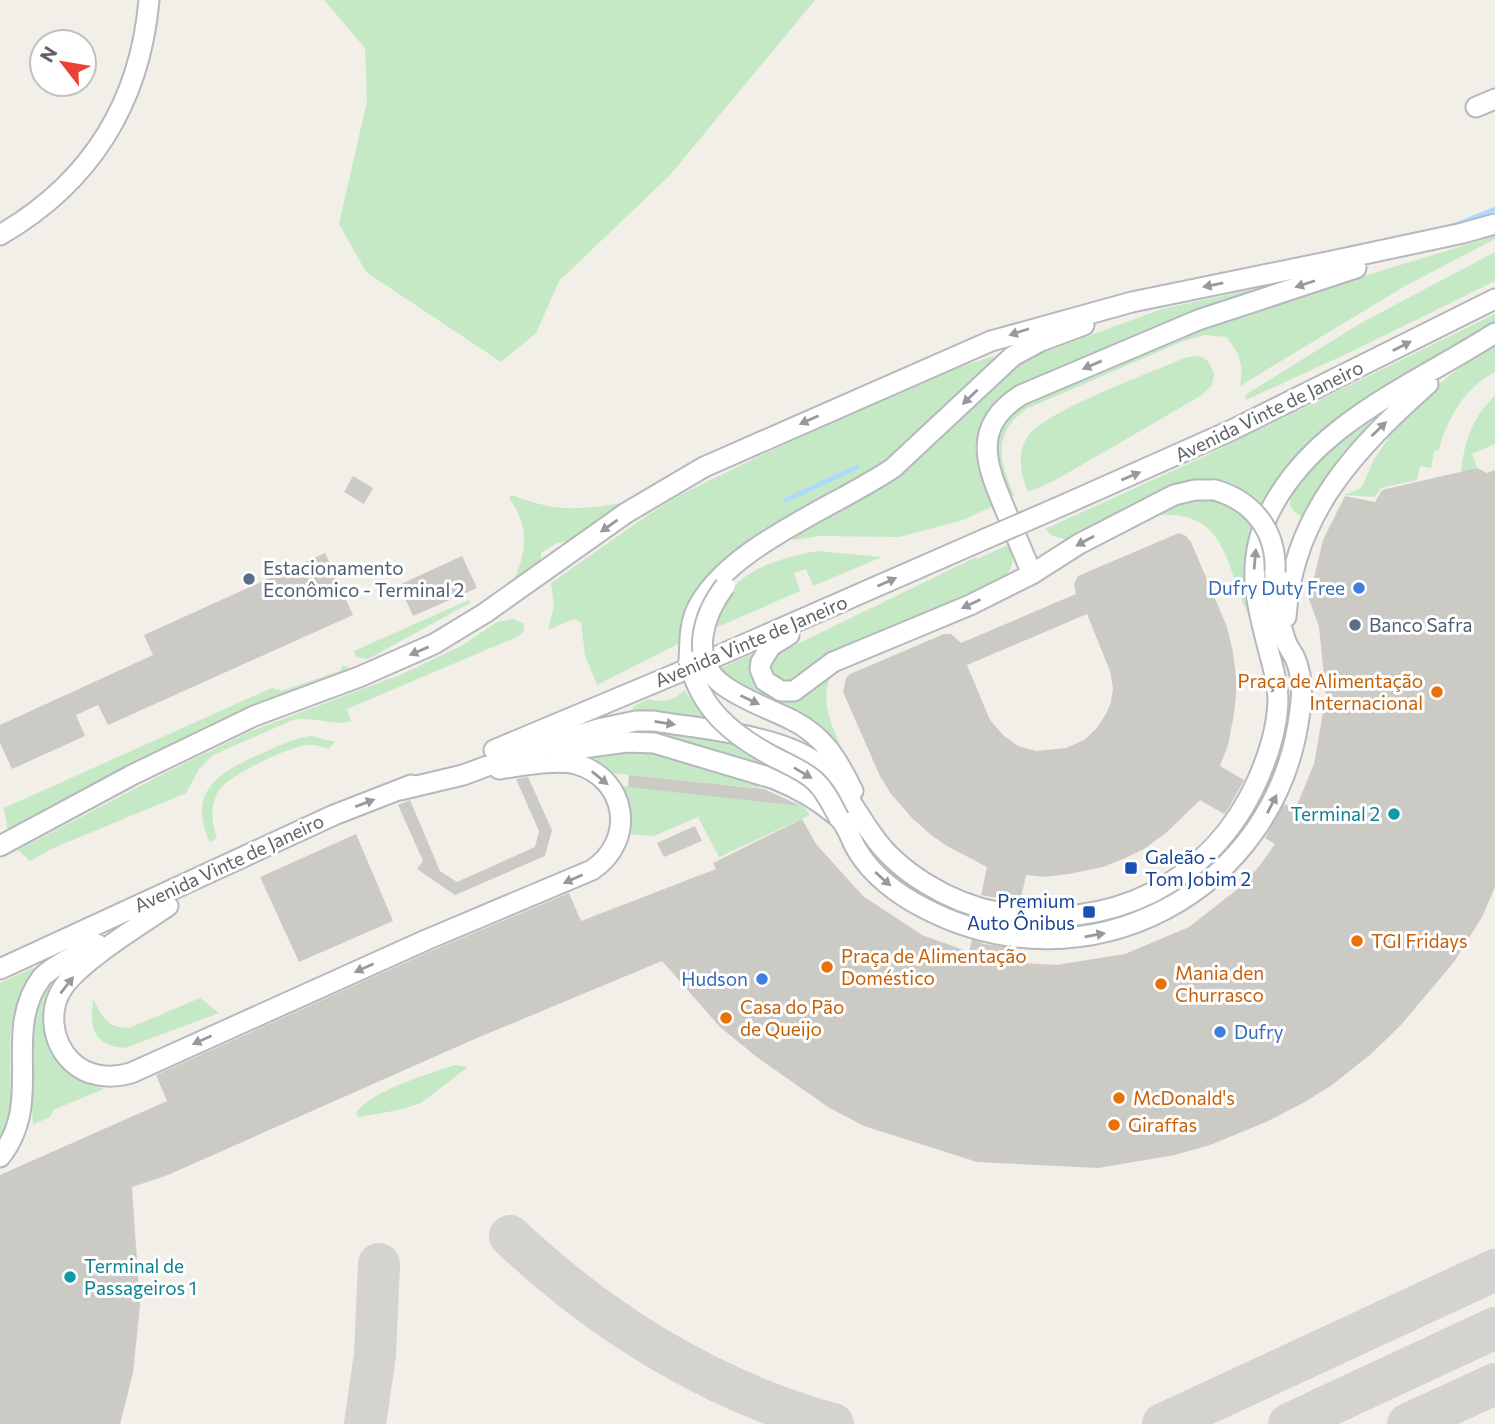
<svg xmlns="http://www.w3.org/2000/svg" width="1495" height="1424" font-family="Commissioner,sans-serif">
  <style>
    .green { fill: #c5e8c5 }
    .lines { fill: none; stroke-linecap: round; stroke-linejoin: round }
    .stream { stroke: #aadaff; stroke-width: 4.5 }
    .taxiway { stroke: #d4d3d0; stroke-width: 42 }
    .building { fill: #cccac5; fill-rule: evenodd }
    .minor-casing { stroke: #b5b8bc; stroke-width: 23 }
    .minor { stroke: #fff; stroke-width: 19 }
    .minor-bridge-casing { stroke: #b5b8bc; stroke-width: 23; stroke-linecap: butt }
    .minor-bridge { stroke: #fff; stroke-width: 19 }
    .oneway { fill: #979a9d }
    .service-dot { fill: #5c6f8a; stroke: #fff; stroke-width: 2.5 }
    .shop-dot { fill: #3f7fe0; stroke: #fff; stroke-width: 2.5 }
    .food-dot { fill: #e8710a; stroke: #fff; stroke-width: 2.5 }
    .culture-dot { fill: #0f9aa8; stroke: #fff; stroke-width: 2.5 }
    .transit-dot { fill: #1a4fb4; stroke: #fff; stroke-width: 2.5 }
    .labels { text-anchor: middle; stroke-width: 6; stroke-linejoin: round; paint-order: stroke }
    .street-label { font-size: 19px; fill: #5f6368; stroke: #fff }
    .service-label { font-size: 19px; fill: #4e5e75; stroke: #fff; text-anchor: start }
    .shop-label { font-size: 19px; fill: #366cbe; stroke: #fff; text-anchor: end }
    .food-label { font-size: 19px; fill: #c56008; stroke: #fff; text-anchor: start }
    .culture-label { font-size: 19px; fill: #0d838f; stroke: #fff; text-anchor: end }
    .transit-label { font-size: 19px; fill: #164399; stroke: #fff; text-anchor: start }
  </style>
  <rect width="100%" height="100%" fill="#f1efe8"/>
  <path class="green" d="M324,0H815L670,175L559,281L536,333L501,362L366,272L339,224L367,101L365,48Z
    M1495,236V239L1405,286L1240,386C1244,365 1240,353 1226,337L1205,335L1183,341L1026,409C992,435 999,460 1014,495L1007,498C991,449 985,430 1033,398L1230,317Z
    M1495,252V281L1355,350L1246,400L1245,395L1361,323Z
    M1277,284L994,414L995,505L963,520L899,537L820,536L793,540L792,537L886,484L1016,365L1028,358L1162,309Z
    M1495,314V325L1275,485L1253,623C1225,577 1233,509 1158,515L1157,511L1213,484L1068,540L1053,536L1045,529L1199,459Z
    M1495,342V372C1466,386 1446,420 1439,450L1434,451L1431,468L1420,466L1417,480L1381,488L1375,497L1344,495L1359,489L1363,485L1374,459L1388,439V435C1420,400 1455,367 1495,342Z
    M993,356L994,363L899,454L705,581L686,611L678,644L597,685L585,655L581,622L574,619L548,630L554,606L551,583L648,515L678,496L819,427L917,382Z
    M1199,356L1207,360L1214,373L1212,385L1202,395L1054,481L1028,492C1021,474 1016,454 1028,436C1047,410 1153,372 1187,357Z
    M1495,396V444L1472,454L1477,468L1461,472C1464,442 1473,416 1495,396Z
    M1387,408L1386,412C1354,444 1323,476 1303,517C1252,497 1369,420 1387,408Z
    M512,495C561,514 579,509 629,502L572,540L557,543L541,553V566L512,584C527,553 530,526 509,498Z
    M1010,544C1015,558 1013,568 1003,580L787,684L774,679L770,665L779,653L976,557L977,559Z
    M817,551L882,557L813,586L806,569L794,573L800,591L713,629C726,574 766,561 817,551Z
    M469,600L470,603L368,659L356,657L354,651Z
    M514,619L524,624V630L519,636L347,709L351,721C337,727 312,716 293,720L213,755L199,769L186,793L51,849L30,861L18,850L167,772L249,732L400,675L461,646L497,622Z
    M752,654L756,656L763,690L777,699L831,675C818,703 834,730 845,756L738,685L721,668Z
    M343,665L352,669L8,833L4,808L274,687L275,690L279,689L281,691L340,671Z
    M684,690L710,724L631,712L634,706L648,699C661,703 675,701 684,690Z
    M650,729L729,742L766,766L670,737L651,734Z
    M311,736L335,742L328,749C321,746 314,744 307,745C288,747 229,775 219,790C210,805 211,822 217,838L210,842C185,789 223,770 265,752C280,745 295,738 311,736Z
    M635,751L656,752L760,782L759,788L609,773L594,757Z
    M616,785L803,806L810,815L719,857L698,817L654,836L627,834Z
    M33,968L36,973C0,1015 12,1061 11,1112L10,1122L0,1141V983Z
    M49,983L52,989L48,999L80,1079L104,1089L53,1110L51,1116L33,1125L31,1092L22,1034Z
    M200,998L219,1013L125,1048C92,1045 90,1028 93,999C103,1017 107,1028 129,1028Z
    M455,1065L468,1067L421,1103L399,1110L358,1117L356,1114C367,1092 431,1073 455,1065Z"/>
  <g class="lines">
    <path class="stream" d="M1455,225L1495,209
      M786,500L857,467"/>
    <path class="taxiway" d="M510,1236C601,1322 711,1391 833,1424
      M365,1424L375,1355L379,1264
      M1163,1424L1495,1270
      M1289,1424L1495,1328
      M1408,1424L1495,1384"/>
  </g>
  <path class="building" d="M1477,468L1487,473L1495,470V887L1482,917L1454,962L1400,1026L1371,1054L1332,1085L1303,1103L1266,1122L1210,1145L1175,1155L1098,1168L977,1162L864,1126L828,1107L758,1058L720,1027L662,961L470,1041L168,1175L132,1187L140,1305L133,1373L120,1424H0V1175L167,1101L156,1075L431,951L569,893L581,921L716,869L713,863L802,819L816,844L863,896L922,935L969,952L972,939L984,944L1010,947L1007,962L1056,965L1125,954L1189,927L1244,884L1260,865L1275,844L1265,838L1283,803L1295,810L1314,764L1326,696L1319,627L1309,599L1323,540L1345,496L1375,502L1382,490Z
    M353,476L373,488L364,504L344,492Z
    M1179,533L1186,536L1191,542L1227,627L1233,652L1237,685L1234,714L1228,745L1220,766L1244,780L1228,809L1224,814L1200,800L1167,832L1144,849L1123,859L1103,867L1069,874L1044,877L1026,875L1020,902L981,895L987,867L947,846L931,835L912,818L891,794L880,776L843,692L846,678L850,674L944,634H951L961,643L1076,594L1074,584L1078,576ZM1087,614L1110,671L1113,688L1111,702L1106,714L1096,729L1084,740L1066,748L1036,751L1018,746L1004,736L990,720L967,665Z
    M325,553L353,615L108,725L98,705L76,715L85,736L12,769L0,743V725L153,655L144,635Z
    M462,556L477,588L413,616L399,585Z
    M629,775L764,789L801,806L628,787Z
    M528,777L552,830L545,856L455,895L417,869L423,861L398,805L410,800L440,871L457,882L535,847L539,831L516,779Z
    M695,826L702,841L664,857L657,843Z
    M356,834L393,921L299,962L260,877Z"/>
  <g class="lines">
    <defs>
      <path id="minor" d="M1476,107L1495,99
        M0,235C90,183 140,103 149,0
        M1068,503L1232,430L1495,299
        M1032,574C1023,553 1014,531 1005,509C986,464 971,427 1021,395L1198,320L1356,268
        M1286,617C1293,514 1355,449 1428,384
        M789,635L771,646L761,662L760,669L765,681L781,691H794L833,662L970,605L1032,574L1079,544L1174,495L1195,490H1215
        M689,661C690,645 689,629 695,613C723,548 836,507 893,468L1013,356L1041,341L1084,325
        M792,720C824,736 838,760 853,791
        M494,750L704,662L985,539
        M560,751L627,742L654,743L775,779C797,788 821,802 838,817C848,826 850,839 857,850C872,875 898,895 924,908C1086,993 1279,893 1300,710C1303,692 1302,675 1295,658C1292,652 1287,646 1285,639C1278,618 1275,594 1275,572
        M400,790L463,775L544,745L598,729L636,721H654C700,729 772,734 811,759C840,777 853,808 872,834C898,873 951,903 997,912C1108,933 1212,884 1258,779C1269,754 1278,724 1278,697C1277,681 1273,666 1269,652C1256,601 1245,563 1269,513C1313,423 1416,384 1495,333
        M0,846L132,775L254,716L359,677L434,644L485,613L626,513L704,467L991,341L1132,302L1332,261L1463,233L1495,224
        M168,906C139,926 84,959 64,986C48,1008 51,1041 71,1061C87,1077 110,1079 131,1073L426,940L592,870C636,841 628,779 576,764C556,759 521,766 499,769
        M0,969L334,815L411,785
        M0,1157C46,1100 0,1032 42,977C57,963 79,954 97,944"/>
    </defs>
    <use href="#minor" class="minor-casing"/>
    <use href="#minor" class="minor"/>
    <defs>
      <path id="minor-bridge" d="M1215,490C1253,501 1277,531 1275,572
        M985,539L1068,503
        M725,586C704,614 688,659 723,685C743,700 770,709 792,720
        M689,661C700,708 731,734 772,756C787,764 803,770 815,781C826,791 832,805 839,818"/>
    </defs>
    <use href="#minor-bridge" class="minor-bridge-casing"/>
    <use href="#minor-bridge" class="minor-bridge"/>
  </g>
  <defs><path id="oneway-solid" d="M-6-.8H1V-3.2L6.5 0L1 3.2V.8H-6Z" transform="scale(1.75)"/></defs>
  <g class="oneway">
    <use href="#oneway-solid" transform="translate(1305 284) rotate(162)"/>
    <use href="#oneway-solid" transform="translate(1213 285) rotate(169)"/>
    <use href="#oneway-solid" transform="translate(1019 332) rotate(162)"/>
    <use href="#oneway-solid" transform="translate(1402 346) rotate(-27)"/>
    <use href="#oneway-solid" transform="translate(1092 365) rotate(157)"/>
    <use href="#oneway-solid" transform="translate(970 397) rotate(136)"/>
    <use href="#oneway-solid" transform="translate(809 420) rotate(156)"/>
    <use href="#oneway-solid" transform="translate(1379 429) rotate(-44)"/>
    <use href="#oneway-solid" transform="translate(1131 476) rotate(-23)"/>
    <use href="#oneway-solid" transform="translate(609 526) rotate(145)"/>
    <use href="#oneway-solid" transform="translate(1085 541) rotate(151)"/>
    <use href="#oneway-solid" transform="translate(1255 559) rotate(-85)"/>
    <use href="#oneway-solid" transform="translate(887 582) rotate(-24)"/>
    <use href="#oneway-solid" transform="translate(971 604) rotate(155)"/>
    <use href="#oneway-solid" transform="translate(419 651) rotate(157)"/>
    <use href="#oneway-solid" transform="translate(750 700) rotate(25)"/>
    <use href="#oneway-solid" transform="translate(665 723) rotate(9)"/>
    <use href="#oneway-solid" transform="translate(803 773) rotate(31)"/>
    <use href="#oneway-solid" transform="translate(600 778) rotate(39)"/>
    <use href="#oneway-solid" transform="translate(365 803) rotate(-21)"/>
    <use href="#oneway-solid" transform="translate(1272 804) rotate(-63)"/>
    <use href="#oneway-solid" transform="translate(573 879) rotate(156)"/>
    <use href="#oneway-solid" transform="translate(883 879) rotate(42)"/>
    <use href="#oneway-solid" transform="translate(1095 935) rotate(-10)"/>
    <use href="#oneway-solid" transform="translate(364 968) rotate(156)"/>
    <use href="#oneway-solid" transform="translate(67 985) rotate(-52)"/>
    <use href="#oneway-solid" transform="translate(202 1040) rotate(156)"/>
  </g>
  <g class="service-dot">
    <circle cx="249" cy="579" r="7"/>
    <circle cx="1355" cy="625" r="7"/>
  </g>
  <g class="shop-dot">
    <circle cx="1359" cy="588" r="7"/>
    <circle cx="762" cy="979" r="7"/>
    <circle cx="1220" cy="1032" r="7"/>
  </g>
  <g class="food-dot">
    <circle cx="1437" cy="692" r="7"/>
    <circle cx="1357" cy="941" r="7"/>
    <circle cx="827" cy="967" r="7"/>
    <circle cx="1161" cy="984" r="7"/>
    <circle cx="726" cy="1018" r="7"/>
    <circle cx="1119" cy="1098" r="7"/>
    <circle cx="1114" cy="1125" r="7"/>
  </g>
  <g class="culture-dot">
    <circle cx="1394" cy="814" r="7"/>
    <circle cx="70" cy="1277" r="7"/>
  </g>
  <g class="transit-dot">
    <rect x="1124" y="861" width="14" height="14" rx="3.5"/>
    <rect x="1082" y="905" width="14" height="14" rx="3.5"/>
  </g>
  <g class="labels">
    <g class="street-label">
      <text transform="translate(1269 411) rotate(-26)" y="7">Avenida Vinte de Janeiro</text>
      <text transform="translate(751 641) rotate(-23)" y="7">Avenida Vinte de Janeiro</text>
      <text transform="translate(229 863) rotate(-25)" y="7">Avenida Vinte de Janeiro</text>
    </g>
    <g class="service-label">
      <text x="263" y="575">Estacionamento<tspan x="263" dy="22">Econômico - Terminal 2</tspan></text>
      <text x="1369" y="632">Banco Safra</text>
    </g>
    <g class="shop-label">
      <text x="1345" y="595">Dufry Duty Free</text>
      <text x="748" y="986">Hudson</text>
      <text x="1234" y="1039" text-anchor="start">Dufry</text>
    </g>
    <g class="food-label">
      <text x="1423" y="688" text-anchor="end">Praça de Alimentação<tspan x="1423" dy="22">Internacional</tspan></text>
      <text x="1371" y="948">TGI Fridays</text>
      <text x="841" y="963">Praça de Alimentação<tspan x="841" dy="22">Doméstico</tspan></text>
      <text x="1175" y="980">Mania den<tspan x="1175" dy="22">Churrasco</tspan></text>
      <text x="740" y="1014">Casa do Pão<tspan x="740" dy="22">de Queijo</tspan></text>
      <text x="1133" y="1105">McDonald's</text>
      <text x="1128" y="1132">Giraffas</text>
    </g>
    <g class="culture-label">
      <text x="1380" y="821">Terminal 2</text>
      <text x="84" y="1273" text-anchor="start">Terminal de<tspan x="84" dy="22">Passageiros 1</tspan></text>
    </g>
    <g class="transit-label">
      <text x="1145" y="864">Galeão -<tspan x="1145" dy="22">Tom Jobim 2</tspan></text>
      <text x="1075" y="908" text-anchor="end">Premium<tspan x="1075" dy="22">Auto Ônibus</tspan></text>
    </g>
  </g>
  <g transform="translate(63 63) rotate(301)"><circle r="33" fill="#ffffff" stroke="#bfc1c3" stroke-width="2"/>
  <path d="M0-5L12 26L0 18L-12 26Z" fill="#ea4335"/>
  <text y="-10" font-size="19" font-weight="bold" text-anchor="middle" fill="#5f6368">N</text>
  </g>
</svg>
